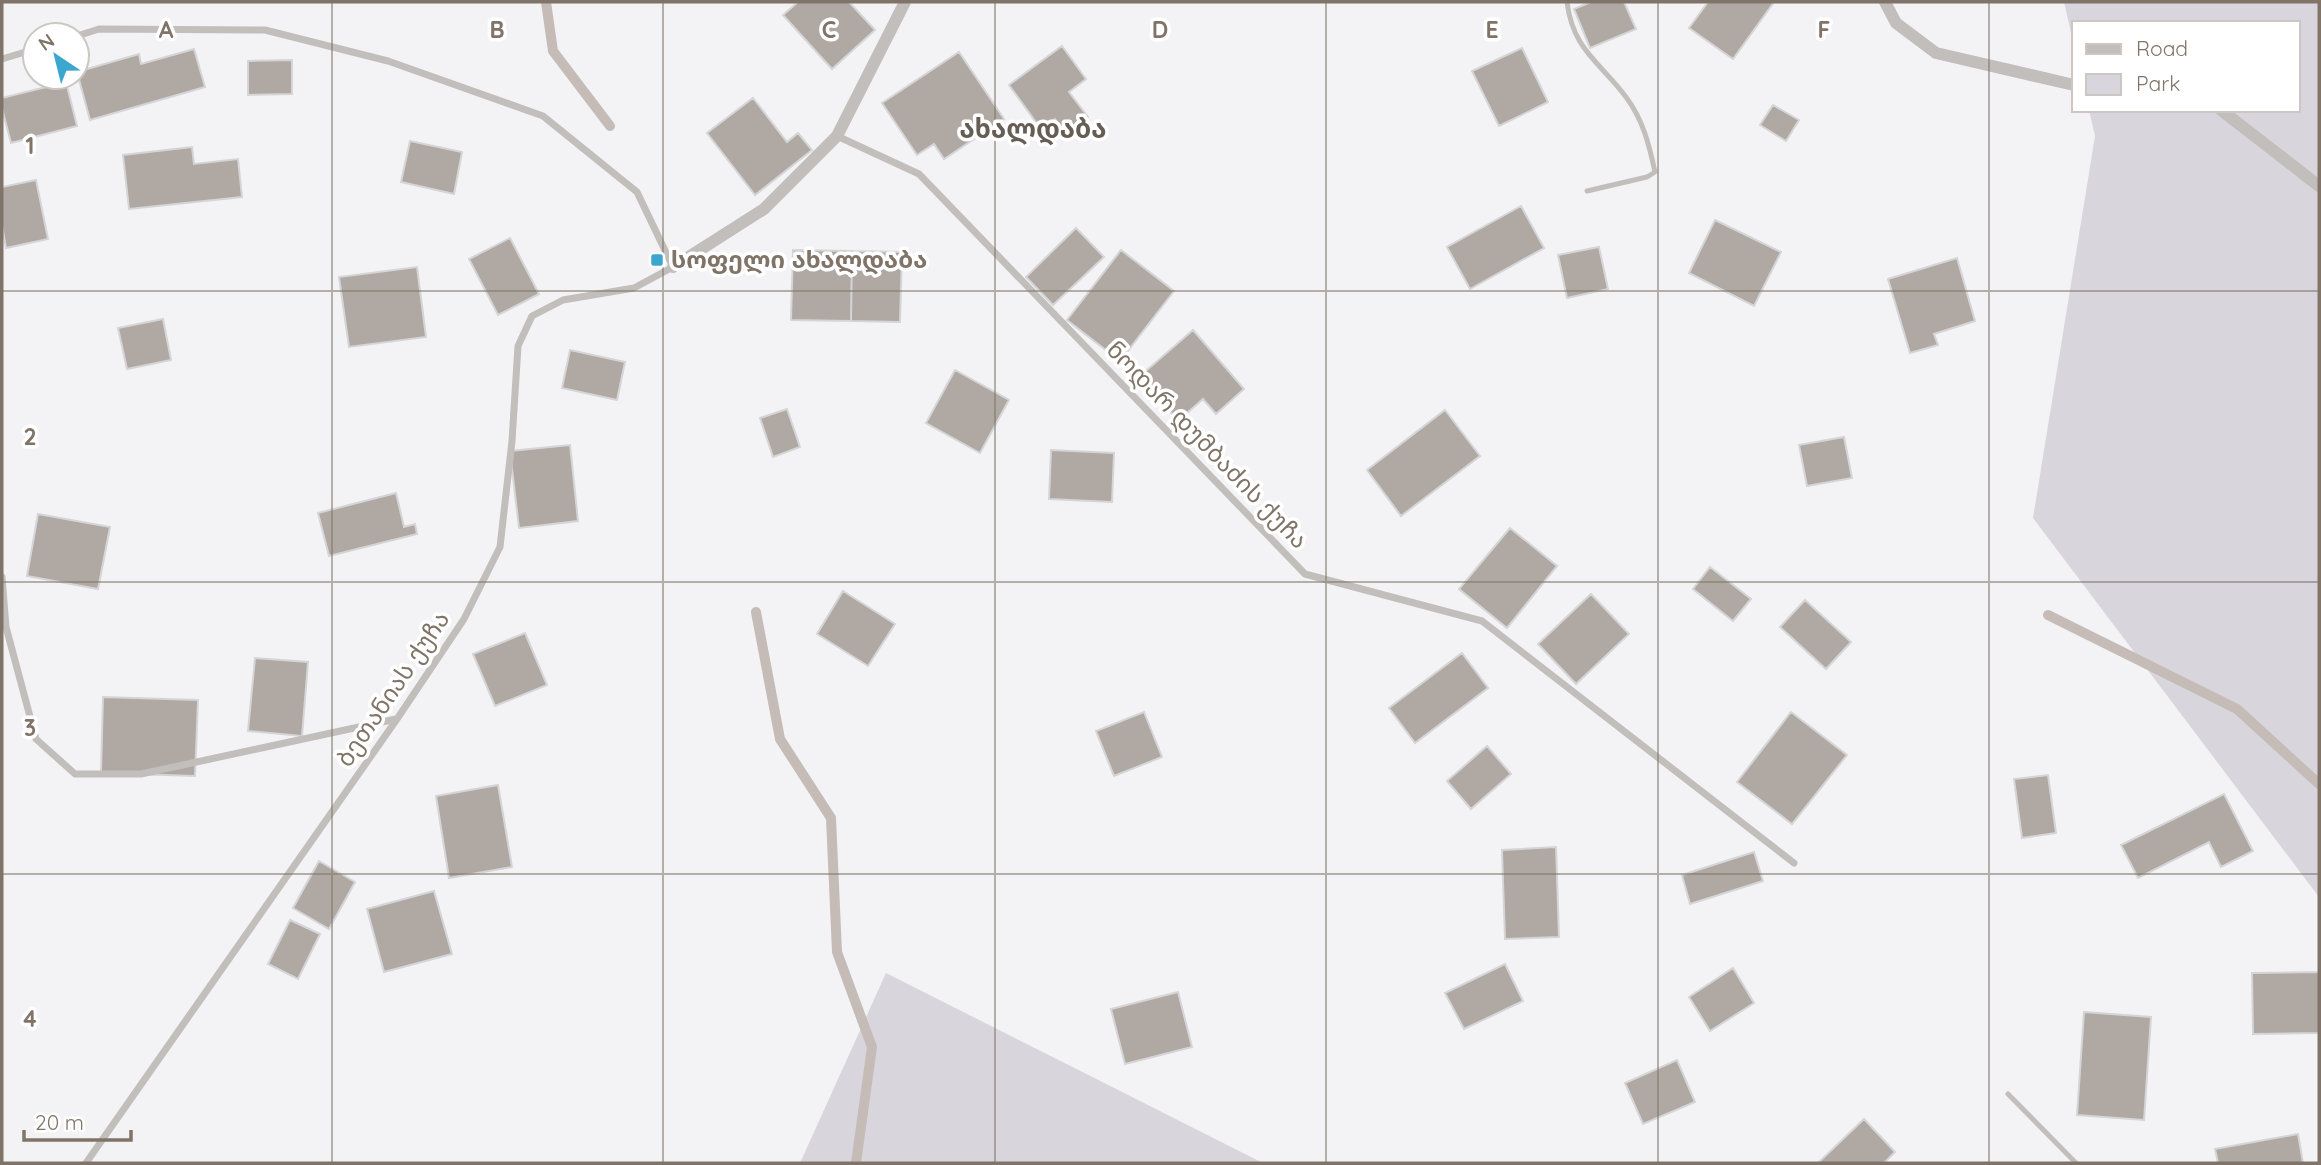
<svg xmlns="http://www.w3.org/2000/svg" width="2321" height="1165" font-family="Quicksand,'Noto Sans Georgian',sans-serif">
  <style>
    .green { fill: #d9d5dc }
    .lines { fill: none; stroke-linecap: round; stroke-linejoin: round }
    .stream { stroke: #c5bcb7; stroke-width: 10 }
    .building { fill: #afa8a3; stroke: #d5d5d7; stroke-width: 2 }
    .service { stroke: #c2bebb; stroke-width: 5 }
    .minor { stroke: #c2bebb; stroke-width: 7 }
    .tertiary { stroke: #c2bebb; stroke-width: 12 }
    .grid { fill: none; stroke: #807468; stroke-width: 2; stroke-opacity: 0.55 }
    .poi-dot { fill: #3ba7ce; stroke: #fff; stroke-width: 2.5 }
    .labels { text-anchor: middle; stroke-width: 7; stroke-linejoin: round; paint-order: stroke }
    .poi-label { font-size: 24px; font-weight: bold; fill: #807468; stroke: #fff; text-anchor: start }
    .street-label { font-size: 24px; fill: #807468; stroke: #fff }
    .neighbourhood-label { font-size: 26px; font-weight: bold; fill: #665d55; stroke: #fff }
    .grid-label { font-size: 23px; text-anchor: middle; font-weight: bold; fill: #807468; stroke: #fff; stroke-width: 7; stroke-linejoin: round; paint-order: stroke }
  </style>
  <rect width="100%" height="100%" fill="#f3f3f6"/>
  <path class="green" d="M2064,2H2319V897L2033,518L2095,136L2089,110H2298V23H2074V46Z
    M886,973L1263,1163H800Z"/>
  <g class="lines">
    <path class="stream" d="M546,2L553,51L610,126
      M756,612L780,739L831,818L837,952L872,1047L856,1163
      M2048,615L2237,709L2319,784"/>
  </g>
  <path class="building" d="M798,2H849L875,30L832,69L783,15Z
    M1591,2H1624L1636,29L1590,48L1574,9Z
    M1708,2H1774L1733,59L1689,28Z
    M1062,46L1086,79L1069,92L1088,117L1066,133L1055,119L1041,129L1009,85Z
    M1522,48L1548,102L1499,126L1472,71Z
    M194,49L205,87L90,120L77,72L139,54L141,64Z
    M959,52L1004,119L944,159L934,144L917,155L882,103Z
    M292,60V94L248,95V61Z
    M66,82L77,126L11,143L2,108V98Z
    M753,98L787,142L798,133L812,150L755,195L707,133Z
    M1773,105L1799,120L1786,141L1760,125Z
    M410,141L462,152L454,194L401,182Z
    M192,147L194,164L238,159L242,197L129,209L123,155Z
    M36,180L48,239L6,248L2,225V187Z
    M1521,206L1544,248L1470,289L1447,247Z
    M1715,220L1781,252L1754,306L1689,273Z
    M1076,228L1104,257L1053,305L1026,277Z
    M510,238L539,294L498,315L469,259Z
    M1599,247L1608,289L1567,298L1558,255Z
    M793,250L852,251L851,321L791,320Z
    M1121,250L1174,291L1120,361L1067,320Z
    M852,251L902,252L900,322L851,321Z
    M1957,258L1975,321L1934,334L1938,345L1910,353L1888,279Z
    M417,267L426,337L349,347L339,277Z
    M163,319L171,360L127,369L118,328Z
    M1193,330L1244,389L1216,414L1203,399L1178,421L1140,376Z
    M570,350L625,362L617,400L562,388Z
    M955,370L1009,400L980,453L926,423Z
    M787,409L800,447L773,457L760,418Z
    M1445,410L1480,456L1401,516L1367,470Z
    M1844,437L1852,478L1807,486L1799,445Z
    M570,445L578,521L519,528L510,451Z
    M1051,450L1114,453L1112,502L1049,499Z
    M396,493L404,527L415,524L417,534L329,556L318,513Z
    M38,514L110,527L98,589L27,576Z
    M1510,528L1557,566L1507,628L1459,589Z
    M1710,567L1751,599L1733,621L1693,589Z
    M843,591L895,624L868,666L817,634Z
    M1591,594L1629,634L1576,684L1538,644Z
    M1805,600L1851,642L1826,669L1780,627Z
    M525,633L547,685L495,706L473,654Z
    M1462,653L1488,688L1415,743L1389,708Z
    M255,658L308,662L302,736L248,731Z
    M103,697L198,700L195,776L101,773Z
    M1144,712L1162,757L1114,776L1096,731Z
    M1791,712L1847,755L1792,824L1737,782Z
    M1487,746L1511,774L1471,809L1447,781Z
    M2048,775L2056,833L2022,838L2014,779Z
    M498,785L512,867L449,878L436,796Z
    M2224,794L2253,851L2221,867L2209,842L2138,878L2121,845Z
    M1556,847L1559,937L1505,939L1502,850Z
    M1754,852L1763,881L1690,904L1682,875Z
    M319,861L355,882L329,929L293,908Z
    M434,891L452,954L384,972L367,909Z
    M290,920L320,934L298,979L268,964Z
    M1505,964L1523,1001L1464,1029L1445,993Z
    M1733,968L1754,1003L1710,1031L1689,997Z
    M2319,972V1033L2253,1034L2252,973Z
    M1178,992L1192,1047L1125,1064L1111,1009Z
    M2084,1012L2151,1017L2144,1120L2077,1115Z
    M1677,1060L1695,1102L1643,1124L1625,1083Z
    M1864,1119L1895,1152L1884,1163H1818Z
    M2298,1134L2303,1163H2218L2215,1149Z"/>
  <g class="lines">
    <path class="service" d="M1567,2C1573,50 1599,61 1626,97C1643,120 1649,144 1655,172L1647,177L1587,191
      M2008,1094L2076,1163"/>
    <path class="minor" d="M77,36L99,29L265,30L388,61L543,116L637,192L673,267L634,288L563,300L532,316L518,346L512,441L500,547L464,619L397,719L86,1163
      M2,59L35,49
      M837,136L919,174L1305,574L1482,621L1794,863
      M2,577L6,627L36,739L75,774H141L396,719"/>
    <path class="tertiary" d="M1885,2L1896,23L1936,53L2074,85
      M2221,110L2319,186
      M673,267L764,209L837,136L905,2"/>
  </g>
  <path class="grid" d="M332,2V1163M663,2V1163M995,2V1163M1326,2V1163M1658,2V1163M1989,2V1163M2,291H2319M2,582H2319M2,874H2319"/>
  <rect class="poi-dot" x="650" y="253" width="14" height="14" rx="3.5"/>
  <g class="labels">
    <g class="poi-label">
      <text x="671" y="268">სოფელი ახალდაბა</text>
    </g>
    <g class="street-label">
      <text transform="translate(1207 445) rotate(46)" y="8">ნოდარ დუმბაძის ქუჩა</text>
      <text transform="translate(393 689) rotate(-56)" y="8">ბეთანიას ქუჩა</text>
    </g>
    <g class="neighbourhood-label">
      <text x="1033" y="138">ახალდაბა</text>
    </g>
  </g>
  <g class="grid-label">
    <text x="166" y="38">A</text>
    <text x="497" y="38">B</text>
    <text x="829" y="38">C</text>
    <text x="1160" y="38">D</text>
    <text x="1492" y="38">E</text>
    <text x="1824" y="38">F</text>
    <text x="30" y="154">1</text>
    <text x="30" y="445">2</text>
    <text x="30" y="736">3</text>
    <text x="30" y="1027">4</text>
  </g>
  <rect width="2321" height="1165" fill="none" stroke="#807468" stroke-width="7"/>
  <rect x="2072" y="21" width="228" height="91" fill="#ffffff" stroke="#ccc7c3" stroke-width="2"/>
  <rect x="2086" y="44" width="35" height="10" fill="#c2bebb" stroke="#ccc7c3" stroke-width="2"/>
  <text x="2136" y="56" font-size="21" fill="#807468">Road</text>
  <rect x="2086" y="74" width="35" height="21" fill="#d9d5dc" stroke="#ccc7c3" stroke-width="2"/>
  <text x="2136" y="91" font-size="21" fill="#807468">Park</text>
  <g transform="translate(56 56) rotate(325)"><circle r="33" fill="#ffffff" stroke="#ccc7c3" stroke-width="2"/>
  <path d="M0-5L12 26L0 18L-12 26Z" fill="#3ba7ce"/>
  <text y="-10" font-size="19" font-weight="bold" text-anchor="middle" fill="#807468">N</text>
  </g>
  <path d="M24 1130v10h107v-10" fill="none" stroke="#807468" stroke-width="3.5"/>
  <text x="35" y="1130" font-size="21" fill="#807468" stroke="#ffffff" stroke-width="5" paint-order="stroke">20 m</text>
</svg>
